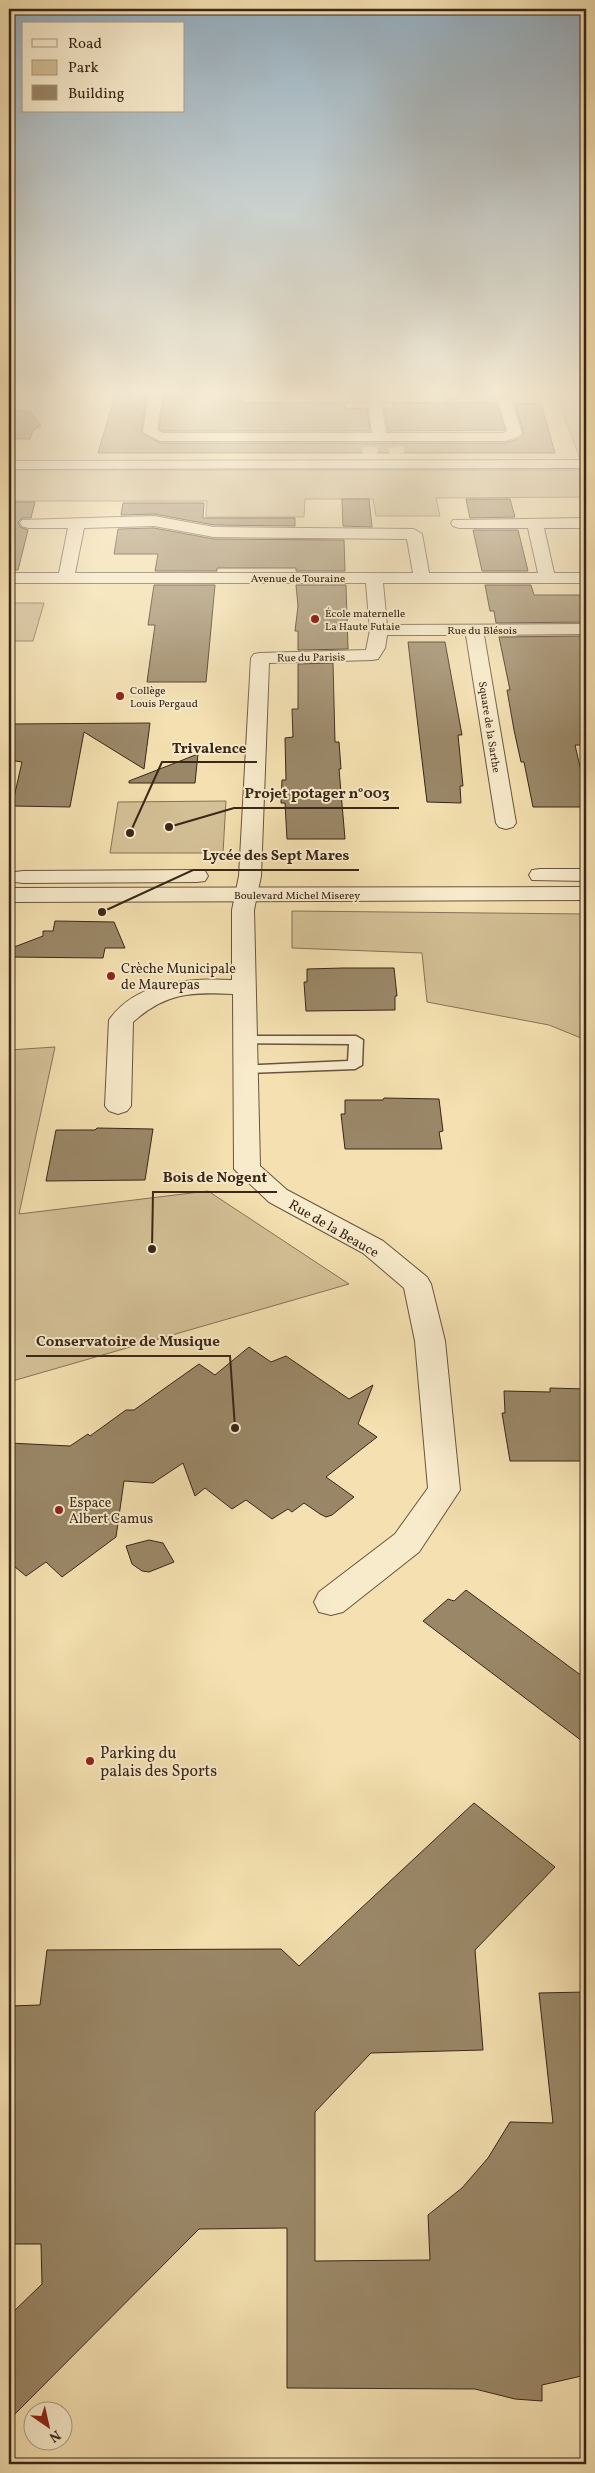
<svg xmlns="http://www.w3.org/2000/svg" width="595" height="2473" font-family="Vollkorn,serif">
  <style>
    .green { fill: #d4c096; stroke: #867357 }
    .building { fill: #9a8767; stroke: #392618 }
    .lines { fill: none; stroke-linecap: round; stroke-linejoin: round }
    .minor-tunnel { stroke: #cfbb92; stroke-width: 15; stroke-dasharray: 15 8; stroke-linecap: butt }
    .service-casing { stroke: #68543e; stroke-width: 3 }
    .minor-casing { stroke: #68543e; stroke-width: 2 }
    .tertiary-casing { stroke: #68543e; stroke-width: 2 }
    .service { fill: #f8ebcc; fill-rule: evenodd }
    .minor { fill: #f8ebcc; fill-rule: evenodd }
    .tertiary { fill: #f8ebcc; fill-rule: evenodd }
    .poi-dot { fill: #8f2418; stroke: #f8ebcc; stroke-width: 2 }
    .labels { text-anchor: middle; stroke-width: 4; stroke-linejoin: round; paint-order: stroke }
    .far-street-label { font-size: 11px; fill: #392618; stroke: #f8ebcc }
    .far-poi-label { font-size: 11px; fill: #392618; stroke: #f8ebcc; text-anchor: start }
    .poi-label { font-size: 14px; fill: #392618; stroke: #f8ebcc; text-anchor: start }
    .street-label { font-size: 14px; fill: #392618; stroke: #f8ebcc }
    .near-poi-label { font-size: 16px; fill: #392618; stroke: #f8ebcc; text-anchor: start }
    .leader { fill: none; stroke: #392618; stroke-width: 2 }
    .callout-dot { fill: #392618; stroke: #f8ebcc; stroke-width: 2 }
    .callout-label { font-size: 15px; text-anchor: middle; font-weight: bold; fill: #392618; stroke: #f8ebcc; stroke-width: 4; stroke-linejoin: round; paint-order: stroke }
  </style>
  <rect width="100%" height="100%" fill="#f4e0b0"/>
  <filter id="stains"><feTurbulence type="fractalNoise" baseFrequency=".004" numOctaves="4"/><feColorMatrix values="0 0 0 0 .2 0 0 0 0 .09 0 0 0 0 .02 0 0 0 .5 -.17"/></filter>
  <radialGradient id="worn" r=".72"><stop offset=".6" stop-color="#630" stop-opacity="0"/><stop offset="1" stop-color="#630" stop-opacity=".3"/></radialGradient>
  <path class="green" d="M559,402H586V459H580Z
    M9,470H586V497L436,498L440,516H376L373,499H305L304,517H206L207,501H9Z
    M9,603H44L33,641H9Z
    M226,801L223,853H110L118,802Z
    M292,911L586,914V1040L549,1025L427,1002L422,953L292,948Z
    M55,1047L19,1214L208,1191L349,1284L9,1382V1050Z"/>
  <path class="building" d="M116,393H147L141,433L160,443H505L521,438L524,434L515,404H541L555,453H98Z
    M165,393H238L240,401L247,404H345V409L367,408L370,431H163L159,429Z
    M445,403H496L505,430L388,431L384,408H393L392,404Z
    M9,411H30L41,426L33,430L30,439H9Z
    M342,499H369L372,527L343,526Z
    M466,499H510L515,517L470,518Z
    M9,502H35L31,518H22L18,522L20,527L28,530L18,570L9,569Z
    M123,503H204L203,518H295V526L214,525L154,514L121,515Z
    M154,528L214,539L344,540L345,571H296V568H217V571H155L158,554H114L118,529Z
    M473,530H518L528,571H482Z
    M154,585H215L206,682H147L155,625H148Z
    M296,585H346L348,649L298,650V631H295L298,606Z
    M485,585H531L534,595H586V622L496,623L494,611H490Z
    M586,636V745H575L586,793V807H533L524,762H521L514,730L507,690H510L499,637Z
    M408,642H445L462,735H458L463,786H460L461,803L427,802Z
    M333,663L335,742H339L341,769H339L345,839H287L285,803H281L282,780H286L285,738L293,737L292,709H298V664Z
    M150,723L144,769L84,732L70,807L12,806L22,762L9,760V724Z
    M198,754L195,783H129V781Z
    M55,921L114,922L125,948H105L103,958L9,957V949L43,936V931H53Z
    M343,968H394L397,996H395V1010L306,1011L304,982H307V969Z
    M384,1098L439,1099L443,1131L439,1132L442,1149H345L341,1114H345V1100H383Z
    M97,1128L153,1129L145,1180L46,1181L56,1130H95Z
    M249,1347L271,1362L286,1356L349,1399L373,1385L358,1424L377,1437L326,1477L354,1497L332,1515L326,1517L320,1514L304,1503L292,1512L288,1509L272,1519L246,1500L232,1509L205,1488L195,1496L183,1463L153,1483L124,1481L116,1537L62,1577L46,1562L26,1576L9,1562V1443L70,1446L88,1434L90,1436L126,1410H134L199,1364L215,1375Z
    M550,1388L586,1389V1461H510L502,1413H505L504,1391L550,1392Z
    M149,1540L163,1543L174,1562L149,1572L142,1571L132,1564L126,1546Z
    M466,1590L586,1679V1744L423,1621L448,1599L454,1601Z
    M474,1803L555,1867L475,1950L483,2050L371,2053L315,2112V2261L430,2260L428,2215L462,2188L488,2158L510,2122L553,2123L539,1993L586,1992V2375L542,2385V2401L515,2399L475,2389L287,2388V2228L199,2229L9,2420V2316L42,2284L41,2244H9V2006L40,2005L47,1950L281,1949L299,1966Z"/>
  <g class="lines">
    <path class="minor-tunnel" d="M370,447V454
      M396,447L397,454"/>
    <defs>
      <path id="service" d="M245,1036H356L363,1040L362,1065L355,1069L245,1073L240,1072L238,1069L240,1066L348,1061L349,1044L240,1043L238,1040Z"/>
      <path id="minor" d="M149,393H163L157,430L163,433H372L368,402H247L242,401L240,393H463L461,396L441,402H381L386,433H503L507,431L498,402L505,398L512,402L522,433L520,436L505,441H160L143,432Z
        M586,460V468L9,469V461Z
        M154,516L214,527L414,529L422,534L429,573H538L528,528H459L453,526L451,523L453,520L586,518V528H544L554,573H586V583H383L387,625L586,624V634L484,635L516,823L513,827L506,829L499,827L496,823L466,635H387L385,648L378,659L372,660L269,663L261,876L254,910L260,1166L287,1190L383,1241L427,1277L431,1284L445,1341L460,1490L419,1552L343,1612L331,1615L319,1612L314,1602L319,1592L395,1534L428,1488L415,1341L404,1288L363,1253L269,1202L234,1169L233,994C190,992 166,993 133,1022L131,1106L127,1111L118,1114L109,1111L105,1106L109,1020C136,981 190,978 232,980V910L239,876L251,658L254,654L260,653L366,650L370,630L366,583H9V573H59L68,528H28L22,526L20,523L22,520ZM154,526L214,537L407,539L413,573H75L84,528Z"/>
      <path id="tertiary" d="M540,869H586V881L532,880L529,875L532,870Z
        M197,870L205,871L208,876L205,881L197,882L23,883L15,882L12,877L15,872L23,871Z
        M9,888L586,887V900L9,902Z"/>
    </defs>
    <use href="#service" class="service-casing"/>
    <use href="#minor" class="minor-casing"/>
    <use href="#tertiary" class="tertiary-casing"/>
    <use href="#service" class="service"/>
    <use href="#minor" class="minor"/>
    <use href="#tertiary" class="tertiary"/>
  </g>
  <linearGradient id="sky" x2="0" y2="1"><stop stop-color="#93acbd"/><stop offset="0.53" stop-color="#faf1db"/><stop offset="1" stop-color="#faf1db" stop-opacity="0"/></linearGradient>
  <rect width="595" height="739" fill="url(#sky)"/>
  <g class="poi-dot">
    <circle cx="315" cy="619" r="5"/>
    <circle cx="120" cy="696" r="5"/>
    <circle cx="111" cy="976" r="5"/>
    <circle cx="59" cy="1510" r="5"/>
    <circle cx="90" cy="1761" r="5"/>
  </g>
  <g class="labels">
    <g class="far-street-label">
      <text x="298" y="582">Avenue de Touraine</text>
      <text x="482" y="634">Rue du Blésois</text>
      <text transform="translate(311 657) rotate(-1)" y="4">Rue du Parisis</text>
      <text transform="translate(490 727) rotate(81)" y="4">Square de la Sarthe</text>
      <text x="297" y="899">Boulevard Michel Miserey</text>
    </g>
    <g class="far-poi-label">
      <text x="325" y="617">École maternelle<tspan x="325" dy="13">La Haute Futaie</tspan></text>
      <text x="130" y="694">Collège<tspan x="130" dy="13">Louis Pergaud</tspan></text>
    </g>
    <g class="poi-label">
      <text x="121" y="973">Crèche Municipale<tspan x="121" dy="16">de Maurepas</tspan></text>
      <text x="69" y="1507">Espace<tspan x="69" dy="16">Albert Camus</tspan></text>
    </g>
    <g class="street-label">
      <text transform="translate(334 1228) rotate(30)" y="5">Rue de la Beauce</text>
    </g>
    <g class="near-poi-label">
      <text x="100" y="1758">Parking du<tspan x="100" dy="18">palais des Sports</tspan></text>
    </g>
  </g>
  <path class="leader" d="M130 833L162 762H257M169 827L234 808H399M102 912L193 870H359M152 1249L153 1192H277M235 1428L230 1356H26"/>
  <g class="callout-dot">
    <circle cx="130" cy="833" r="5"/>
    <circle cx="169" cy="827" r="5"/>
    <circle cx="102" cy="912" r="5"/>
    <circle cx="152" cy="1249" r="5"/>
    <circle cx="235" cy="1428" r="5"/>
  </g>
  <g class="callout-label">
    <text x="209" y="753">Trivalence</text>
    <text x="317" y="798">Projet potager n°003</text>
    <text x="276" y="860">Lycée des Sept Mares</text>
    <text x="215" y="1182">Bois de Nogent</text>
    <text x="128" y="1346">Conservatoire de Musique</text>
  </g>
  <rect width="595" height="2473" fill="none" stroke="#f4e0b0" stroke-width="30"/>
  <rect x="10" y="10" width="575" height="2453" fill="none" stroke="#392618" stroke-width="2.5"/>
  <rect x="15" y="15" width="565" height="2443" fill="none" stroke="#392618"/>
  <rect x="22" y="22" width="162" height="90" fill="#f8ebcc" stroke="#ac9c84"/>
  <rect x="32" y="39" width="25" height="8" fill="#f8ebcc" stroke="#ac9c84"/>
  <text x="68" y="48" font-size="15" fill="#392618">Road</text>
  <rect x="32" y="60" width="25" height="15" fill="#d4c096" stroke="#ac9c84"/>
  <text x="68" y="72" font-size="15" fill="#392618">Park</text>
  <rect x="32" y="85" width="25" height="15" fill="#9a8767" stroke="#ac9c84"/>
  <text x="68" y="98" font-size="15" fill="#392618">Building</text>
  <g transform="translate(48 2426) rotate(146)"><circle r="24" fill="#f8ebcc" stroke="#ac9c84"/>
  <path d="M0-4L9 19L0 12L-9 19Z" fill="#8f2418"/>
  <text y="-8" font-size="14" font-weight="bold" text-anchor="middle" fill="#392618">N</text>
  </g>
  <rect width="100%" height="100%" filter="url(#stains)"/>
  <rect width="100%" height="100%" fill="url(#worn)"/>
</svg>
